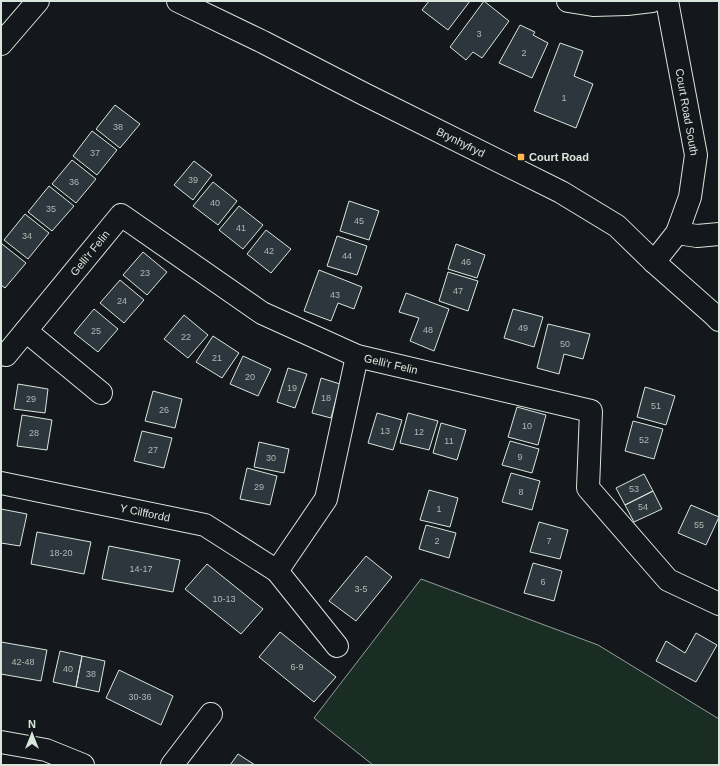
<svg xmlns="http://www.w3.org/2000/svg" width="720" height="766" font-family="Arial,sans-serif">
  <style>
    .green { fill: #1a2d24; stroke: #939e99 }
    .building { fill: #2c363c; stroke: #d8e6dc }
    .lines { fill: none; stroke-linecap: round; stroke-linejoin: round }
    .street-casing { stroke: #d8e6dc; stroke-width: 24 }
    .secondary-casing { stroke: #d8e6dc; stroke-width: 24 }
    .primary-casing { stroke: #d8e6dc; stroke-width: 24 }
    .street { stroke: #14181c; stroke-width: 22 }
    .secondary { stroke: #14181c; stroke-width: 22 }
    .primary { stroke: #14181c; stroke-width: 22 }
    .poi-dot { fill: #ffb74d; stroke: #14181c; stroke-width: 1.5 }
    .labels { text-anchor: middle; stroke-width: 3; stroke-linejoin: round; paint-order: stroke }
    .number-label { font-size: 9px; fill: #adbab4 }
    .street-label { font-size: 11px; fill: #d8e6dc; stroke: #14181c }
    .poi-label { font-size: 11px; font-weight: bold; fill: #d8e6dc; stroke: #14181c; text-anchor: start }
  </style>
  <rect width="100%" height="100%" fill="#14181c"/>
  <path class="green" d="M421,579L598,645L719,719V765H373L314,718Z"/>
  <path class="building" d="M429,1H470L448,30L422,10Z
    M484,1L509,21L482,58L473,52L466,60L450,47Z
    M520,25L535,32L533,35L548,43L532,78L499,63Z
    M560,43L583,51L574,76L593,84L576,128L534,111Z
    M115,105L140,124L120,148L96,129Z
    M92,131L117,150L97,175L73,156Z
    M72,160L96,179L76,203L52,184Z
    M194,161L212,175L193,200L174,185Z
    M213,182L237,201L218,225L193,206Z
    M49,186L74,206L52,231L28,212Z
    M349,201L379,211L369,240L340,231Z
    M239,206L263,225L243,249L219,230Z
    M25,214L49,233L28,259L4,240Z
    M266,230L291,249L271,273L247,254Z
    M337,236L367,246L357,275L327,266Z
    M2,244L26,263L5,288L1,285V245Z
    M456,244L485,255L477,278L448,269Z
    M143,252L167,272L147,295L123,275Z
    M319,270L362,287L354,309L338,303L331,321L304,311Z
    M448,272L478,281L468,311L439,301Z
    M120,280L144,300L124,323L100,303Z
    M406,293L449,309L434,351L410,341L419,318L399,312Z
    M94,309L118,329L98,352L74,333Z
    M513,309L543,317L534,347L504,338Z
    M184,315L208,335L188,358L164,339Z
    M548,324L590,334L583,359L564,354L559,374L537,368Z
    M213,336L239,353L222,378L196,362Z
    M243,356L271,369L258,396L230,384Z
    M288,368L307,374L295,408L277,402Z
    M321,378L340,384L331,418L312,413Z
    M18,384L48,389L45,413L14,409Z
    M645,387L675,396L666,425L637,417Z
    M153,391L182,399L175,428L145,421Z
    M517,407L546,415L538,445L508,437Z
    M377,413L402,420L393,450L368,443Z
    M408,413L438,421L429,450L400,443Z
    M22,415L52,420L47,450L17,446Z
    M633,421L663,429L654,459L625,451Z
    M441,423L466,430L457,460L433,453Z
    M142,431L172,438L164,468L134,461Z
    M510,441L539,449L532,473L502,465Z
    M259,442L289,449L284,473L254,467Z
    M247,468L277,476L270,505L240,499Z
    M511,473L540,481L532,510L502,502Z
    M644,474L653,491L625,505L616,488Z
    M429,490L458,498L450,527L420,520Z
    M653,491L662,509L634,522L625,505Z
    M691,505L719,517L706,545L678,533Z
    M1,509L27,514L20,546L1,543Z
    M539,522L568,530L560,559L530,552Z
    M426,525L456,533L449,558L419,549Z
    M37,532L91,542L84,574L31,564Z
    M109,546L180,560L173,592L102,579Z
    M366,556L392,577L356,621L329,601Z
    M533,563L562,571L554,601L524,593Z
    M207,564L263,609L241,634L185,589Z
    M280,632L336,677L314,702L259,657Z
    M696,633L717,645L696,682L656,661L666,641L685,653Z
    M1,642L47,650L41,681L1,674Z
    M60,651L82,656L76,687L53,682Z
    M82,656L105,661L99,692L76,687Z
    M119,670L173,696L161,725L106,698Z
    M238,754L255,765H230Z"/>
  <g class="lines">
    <defs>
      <g id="street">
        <path d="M568,1L593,5L627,4L652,1"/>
        <path d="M677,233L697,236L719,234"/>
        <path d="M654,262L677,233L690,197L696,155L667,1"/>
        <path d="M26,331L101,393"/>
        <path id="s1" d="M6,355L121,215L262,313L357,356L591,411L588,488L668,580L719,604"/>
        <path id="s2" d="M1,483L205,525L277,571L337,646"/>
        <path d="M277,571L326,499L357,356"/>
        <path d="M1,742L46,750L83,765"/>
        <path d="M172,765L211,714"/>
      </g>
      <g id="secondary">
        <path id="s3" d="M178,1L263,42L364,94L561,192L617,226L654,262L713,314L719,320"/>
      </g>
      <path id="primary" d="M1,44L38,1"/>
    </defs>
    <use href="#street" class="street-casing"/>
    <use href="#secondary" class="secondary-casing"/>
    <use href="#primary" class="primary-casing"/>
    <use href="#street" class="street"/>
    <use href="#secondary" class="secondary"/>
    <use href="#primary" class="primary"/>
  </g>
  <rect class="poi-dot" x="517" y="153" width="8" height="8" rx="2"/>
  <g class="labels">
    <g class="number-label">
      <text x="479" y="37">3</text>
      <text x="524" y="56">2</text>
      <text x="564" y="101">1</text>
      <text x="118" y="130">38</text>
      <text x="95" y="156">37</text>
      <text x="193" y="183">39</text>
      <text x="74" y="185">36</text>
      <text x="215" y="206">40</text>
      <text x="51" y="212">35</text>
      <text x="359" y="224">45</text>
      <text x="241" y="231">41</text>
      <text x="27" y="239">34</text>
      <text x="269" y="254">42</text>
      <text x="347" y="259">44</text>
      <text x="466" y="265">46</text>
      <text x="145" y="276">23</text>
      <text x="458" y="294">47</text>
      <text x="335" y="298">43</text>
      <text x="122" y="304">24</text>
      <text x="523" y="331">49</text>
      <text x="428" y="333">48</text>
      <text x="96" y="334">25</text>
      <text x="186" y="340">22</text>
      <text x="565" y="347">50</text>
      <text x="217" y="361">21</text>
      <text x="250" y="380">20</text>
      <text x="292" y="391">19</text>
      <text x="326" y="401">18</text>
      <text x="31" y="402">29</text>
      <text x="656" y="409">51</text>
      <text x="164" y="413">26</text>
      <text x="527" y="429">10</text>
      <text x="385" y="434">13</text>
      <text x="419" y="435">12</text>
      <text x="34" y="436">28</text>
      <text x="644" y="443">52</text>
      <text x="449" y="444">11</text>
      <text x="153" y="453">27</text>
      <text x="520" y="460">9</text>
      <text x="271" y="461">30</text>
      <text x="259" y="490">29</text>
      <text x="634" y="492">53</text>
      <text x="521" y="495">8</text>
      <text x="643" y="510">54</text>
      <text x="439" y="512">1</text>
      <text x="699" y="528">55</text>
      <text x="437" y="544">2</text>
      <text x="549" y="544">7</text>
      <text x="61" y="556">18-20</text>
      <text x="141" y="572">14-17</text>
      <text x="543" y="585">6</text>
      <text x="361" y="592">3-5</text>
      <text x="224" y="602">10-13</text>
      <text x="23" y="665">42-48</text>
      <text x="297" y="670">6-9</text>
      <text x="68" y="672">40</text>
      <text x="91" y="677">38</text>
      <text x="140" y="700">30-36</text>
    </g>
    <g class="street-label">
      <text transform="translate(687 112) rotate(80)" y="4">Court Road South</text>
      <text dy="4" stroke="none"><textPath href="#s3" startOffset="316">Brynhyfryd</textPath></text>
      <text dy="4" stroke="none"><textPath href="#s1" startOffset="132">Gelli'r Felin</textPath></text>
      <text dy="4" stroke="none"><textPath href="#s1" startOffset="492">Gelli'r Felin</textPath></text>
      <text dy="4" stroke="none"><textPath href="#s2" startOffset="147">Y Cilffordd</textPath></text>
    </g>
    <g class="poi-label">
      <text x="529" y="161">Court Road</text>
    </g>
  </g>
  <rect width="720" height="766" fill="none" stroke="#d8e6dc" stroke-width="4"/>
  <g transform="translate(32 734)" stroke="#14181c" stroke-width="3" paint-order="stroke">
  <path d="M0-3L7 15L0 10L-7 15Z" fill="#d8e6dc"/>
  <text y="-6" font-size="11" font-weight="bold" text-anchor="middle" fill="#d8e6dc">N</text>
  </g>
</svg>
